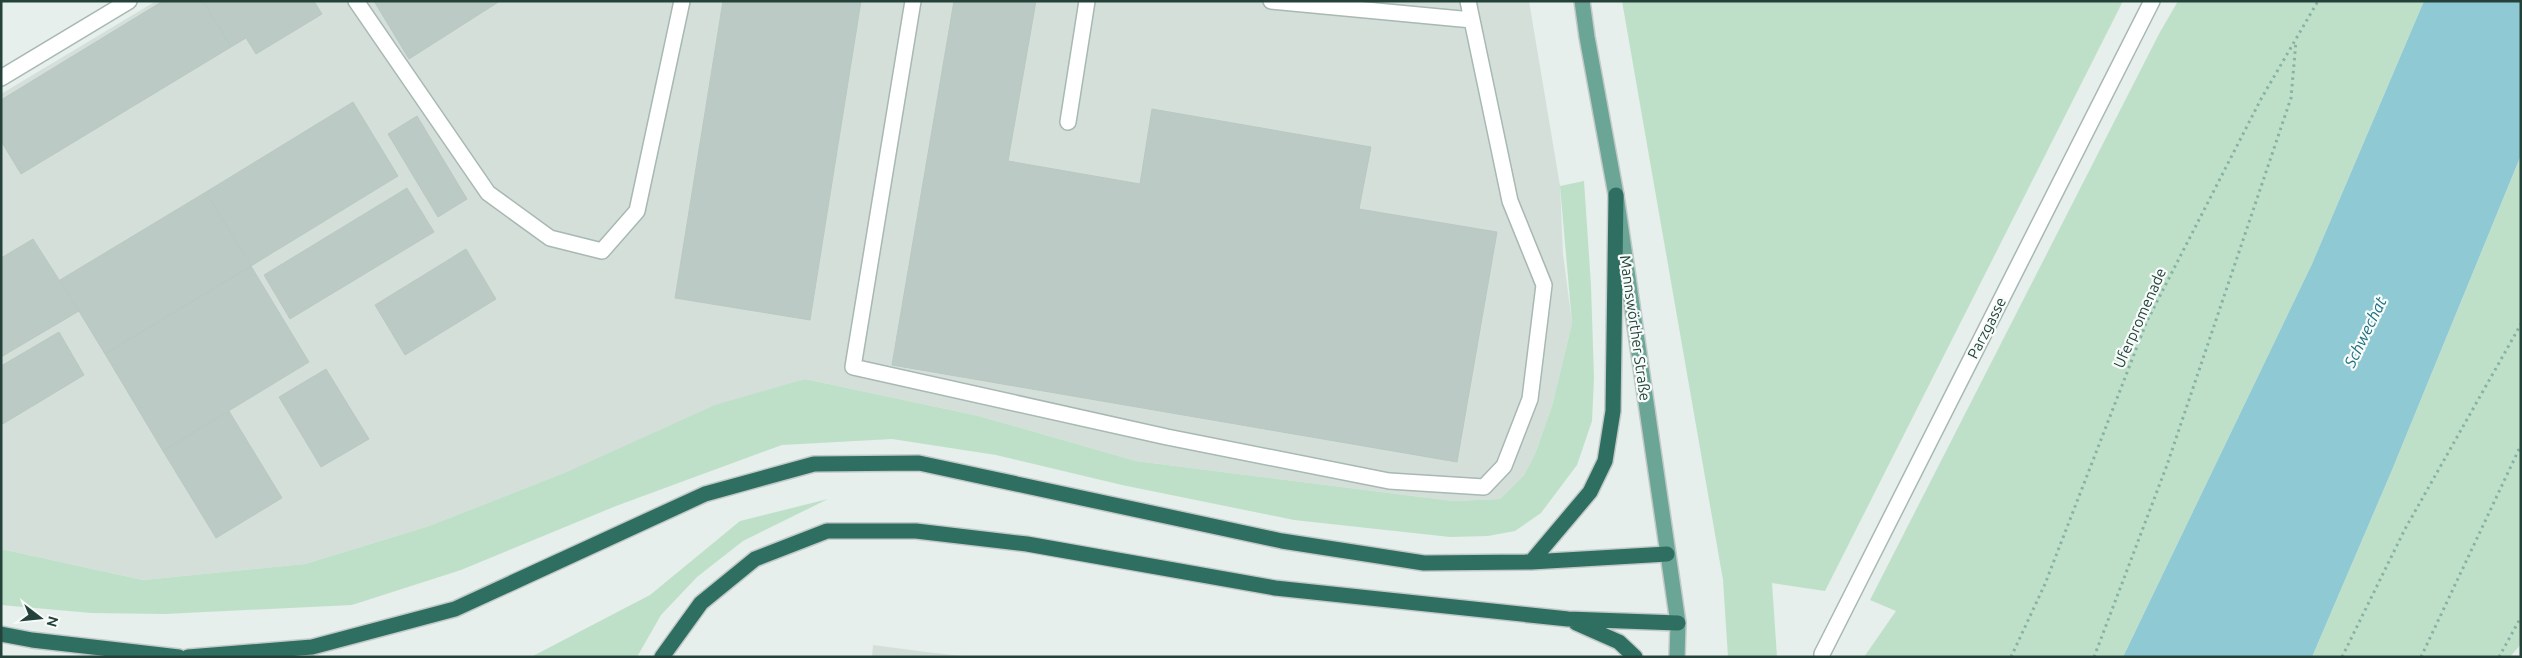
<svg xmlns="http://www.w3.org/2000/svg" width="2522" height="658" font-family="Ubuntu,sans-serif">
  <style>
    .built { fill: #d4dfda }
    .green { fill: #bfe0c8 }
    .water { fill: #8ec9d4 }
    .building { fill: #bbcac4; stroke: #b8c9c2 }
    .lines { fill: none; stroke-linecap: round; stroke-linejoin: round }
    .minor-casing { stroke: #a8b8b2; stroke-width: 18 }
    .major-casing { stroke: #c2cac8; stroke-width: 18 }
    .highway-casing { stroke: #c2cac8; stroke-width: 18 }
    .path { stroke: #86b3a5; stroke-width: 3; stroke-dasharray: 2.5 4; stroke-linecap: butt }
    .minor { stroke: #fff; stroke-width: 15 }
    .major { stroke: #6aa596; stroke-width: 15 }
    .highway { stroke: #2f6f62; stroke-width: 15 }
    .labels { text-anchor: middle; stroke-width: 4.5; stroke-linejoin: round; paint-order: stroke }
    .street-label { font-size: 15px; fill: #24423a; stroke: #f7fbf9 }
    .water-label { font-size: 16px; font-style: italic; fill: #1c6f80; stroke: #f7fbf9 }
  </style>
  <rect width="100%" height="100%" fill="#e6efeb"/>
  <path class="built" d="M156,1H1529L1560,186L1563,254L1572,323L1552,406L1535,454L1524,475L1500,499L1453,501L1136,461L979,416L805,379L429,526L305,564L143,580L1,549V94Z
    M873,645L926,652L971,657H872Z"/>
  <path class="green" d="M1622,1H2123L1825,591L1772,583L1777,657H1728L1723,580Z
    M2178,1H2424L2312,264L2123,657H1864L1896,611L1870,600L2160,32Z
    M2521,155V644L2510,657H2312L2392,470Z
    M1584,181L1591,285L1594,378L1592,421L1577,465L1541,513L1515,531L1488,536L1450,537L1294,520L1122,485L996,455L892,439L782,445L616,506L461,570L352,605L165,614L91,613L1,605V549L143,580L305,564L429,526L569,471L715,405L805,379L979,416L1136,461L1453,501L1500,499L1524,475L1535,454L1552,406L1572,323L1560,186Z
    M828,499L743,541L697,577L661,615L637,657H531L650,595L740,521Z"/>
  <path class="water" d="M2424,1H2521V155L2392,470L2312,657H2123L2312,264Z"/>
  <path class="building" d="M163,1H203L231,47L21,174L1,141V100Z
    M203,1H314L322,14L256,54L246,38L231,47Z
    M374,1H500L409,59Z
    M723,1H861L810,320L675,298Z
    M954,1H1036L1008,161L1140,184L1152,109L1371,147L1359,209L1497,232L1457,462L892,365Z
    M353,102L398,176L251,266L206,192Z
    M417,116L467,199L438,217L388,134Z
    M407,188L434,232L290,319L264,275Z
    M206,192L251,266L105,354L60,280Z
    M33,239L79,311L1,357V258Z
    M466,249L496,299L405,355L375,305Z
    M251,266L309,362L163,451L105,354Z
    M59,332L84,375L1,425V366Z
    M326,369L369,439L321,467L279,397Z
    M229,411L282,498L216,538L163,451Z"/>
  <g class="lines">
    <defs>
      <path id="minor" d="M356,1L488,193L550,238L602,251L637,211L682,1
        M913,1L853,367L1167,437L1389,481L1484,487L1504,466L1530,399L1544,285L1510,201L1468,1
        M1271,1L1472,20
        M1,78L129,1
        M1068,122L1087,1
        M1822,654L2152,1"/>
      <path id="major" d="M1582,1L1587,37L1616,195L1678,623L1677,657"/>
      <path id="highway" d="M1531,562L1590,492L1605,461L1613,411L1616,195
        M1576,623L1619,642L1635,657
        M1,634L32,640L179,657
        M188,657L312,647L455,609L705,494L814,464L919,463L1282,541L1424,563L1531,562L1667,554
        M662,657L701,603L755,559L827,531H916L1027,544L1275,588L1568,619L1678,623"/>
    </defs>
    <use href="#minor" class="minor-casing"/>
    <use href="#major" class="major-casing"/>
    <use href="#highway" class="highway-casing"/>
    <path class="path" d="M2011,657L2045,584L2147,321L2261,99L2318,1
      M2094,657L2167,465L2291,98L2296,41
      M2342,657L2405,529L2521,324
      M2421,657L2521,445
      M2499,657L2521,617"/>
    <use href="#minor" class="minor"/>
    <use href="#major" class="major"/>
    <use href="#highway" class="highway"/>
  </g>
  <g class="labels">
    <g class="street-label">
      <text transform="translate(2140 318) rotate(-66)" y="5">Uferpromenade</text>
      <text transform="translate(1635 328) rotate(82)" y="5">Mannswörther Straße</text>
      <text transform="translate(1987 328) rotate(-63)" y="5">Parzgasse</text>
    </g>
    <g class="water-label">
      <text transform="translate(2365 332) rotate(-64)" y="6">Schwechat</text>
    </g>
  </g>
  <rect width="2522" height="658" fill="none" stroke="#24423a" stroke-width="5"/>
  <g transform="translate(40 618) rotate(106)" stroke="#f7fbf9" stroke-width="4" paint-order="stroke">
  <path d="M0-4L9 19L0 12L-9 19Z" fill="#24423a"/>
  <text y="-8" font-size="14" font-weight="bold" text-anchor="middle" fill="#24423a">N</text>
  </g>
</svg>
